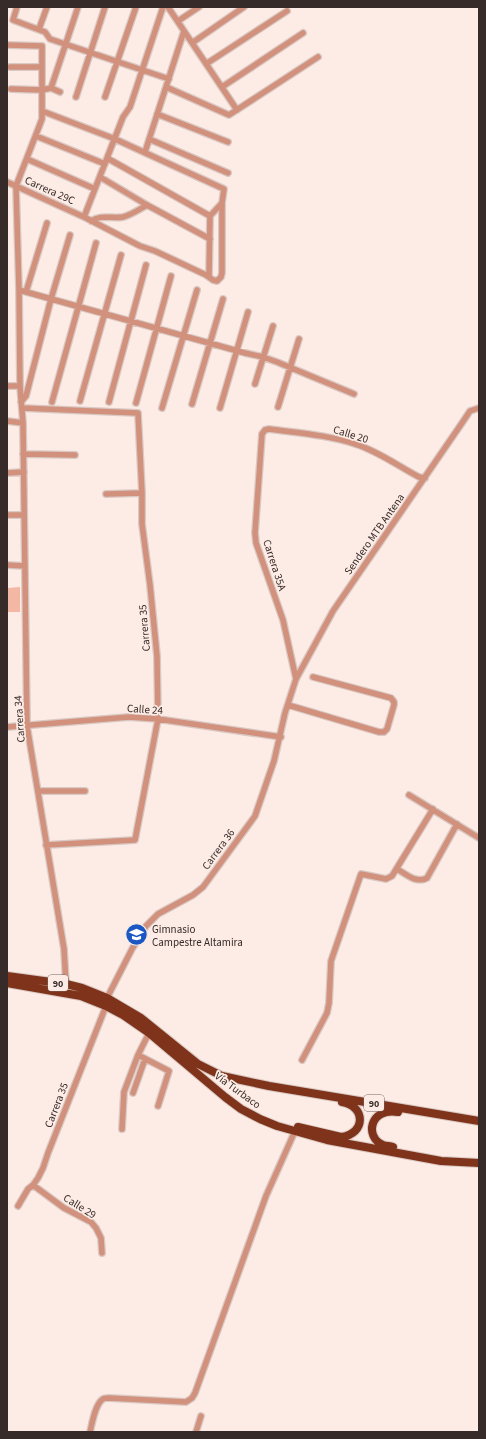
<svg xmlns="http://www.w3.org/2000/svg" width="486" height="1439" font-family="'Source Sans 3',sans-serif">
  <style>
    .green { fill: #f4b7a3 }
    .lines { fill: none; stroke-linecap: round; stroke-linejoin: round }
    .minor-casing { stroke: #d9c8c3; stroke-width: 8 }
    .highway-casing { stroke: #d9c8c3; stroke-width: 10 }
    .minor { stroke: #d1917c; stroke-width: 5.5 }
    .highway { stroke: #7f331a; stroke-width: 8 }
    .labels { text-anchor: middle; stroke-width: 3.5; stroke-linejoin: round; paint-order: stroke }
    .shield { fill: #fdebe5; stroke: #726561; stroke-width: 1 }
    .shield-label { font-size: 10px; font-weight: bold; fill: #362b28 }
    .street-label { font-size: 11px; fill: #362b28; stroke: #fdebe5 }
    .poi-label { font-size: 11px; fill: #362b28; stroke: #fdebe5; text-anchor: start }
  </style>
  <rect width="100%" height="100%" fill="#fdebe5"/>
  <path class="green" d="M20,587V612H8V588Z"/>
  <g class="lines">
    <defs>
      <path id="minor" d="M17,7L13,20L45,32L50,39L169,79
        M168,7L237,110
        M178,21L199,7
        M39,29L47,7
        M192,43L244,7
        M7,45L42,46V119L16,186L19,290L20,386L23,423L27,726L64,949L66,984
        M206,64L287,11
        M10,67H42
        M166,87L229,115L318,57
        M222,87L303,33
        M51,88L60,92
        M11,89L42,90L51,88L78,7
        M76,97L105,7
        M105,97L136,7
        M42,111L115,139L224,189L222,203L210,216L209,277
        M157,114L228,142
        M36,136L105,164
        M149,139L228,173
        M145,152L184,31
        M107,158L210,216
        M27,159L95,189
        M100,177L147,205L210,239
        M7,182L84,217L140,246L155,251L206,275L213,280L217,281L221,277L222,273V203
        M84,217L123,117L130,107L163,7
        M91,221C101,214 112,219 123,217C131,215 140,209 147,205
        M19,290L245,353L263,357L277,362L354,394
        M26,292L47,223
        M255,384L273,326
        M7,386H20
        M80,401L121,255
        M21,402L26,396L51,299L70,235
        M52,402L96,243
        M109,402L146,265
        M136,403L171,276
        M192,404L223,299
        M278,407L299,339
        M22,408L138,413L142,493V524L150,585L157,656L158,719L135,840L46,845
        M162,408L197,290
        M220,408L248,312
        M7,421L23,423
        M23,454L75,455
        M7,473L24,472
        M106,494L142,493
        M7,515H24
        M7,565L25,566
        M296,679L283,620L256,543L255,533L262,434L265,430L269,429C298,433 328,435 355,444C378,451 398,466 419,477L425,478
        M288,705L379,732H384L387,729L394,705V702L391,698L313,677
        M7,727L129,717L158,719L281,737
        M38,791H85
        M409,795L479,838
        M397,869C406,874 416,884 427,878L457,824
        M107,998L132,949L146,926L158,914L193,895L203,887L255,816L274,761L285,713L296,679L333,611L462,423L470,411L479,408
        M138,1055L169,1071L158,1106
        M302,1060L327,1013L329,1003L331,961L361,874L386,879L392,876L433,809
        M133,1093L145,1059
        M122,1129L124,1092L138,1055L149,1033
        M33,1185L64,1208L91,1222L96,1228L101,1238L102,1253
        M18,1206L28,1189L33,1185L38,1178L43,1168L48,1153L106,1006
        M90,1432C92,1424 95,1404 103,1399C104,1398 107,1398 109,1398L186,1402L192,1398L195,1393L266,1196L295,1131
        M196,1432L201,1416"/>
      <path id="highway" d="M7,976L66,984L82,988L107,998L141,1018L198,1064L222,1076L269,1086L479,1121
        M7,983L81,996L106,1006L123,1015L149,1033L225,1097L241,1109L260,1119L277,1126L327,1140L441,1161L479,1163
        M298,1127L341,1137C366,1134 366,1106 342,1102
        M393,1147C390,1146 386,1146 383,1145C364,1137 370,1107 398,1112"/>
    </defs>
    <use href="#minor" class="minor-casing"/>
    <use href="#highway" class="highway-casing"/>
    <use href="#minor" class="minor"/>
    <use href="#highway" class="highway"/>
  </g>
  <defs>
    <symbol id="school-disc" viewBox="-11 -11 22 22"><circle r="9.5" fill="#1a57c3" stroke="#fdebe5"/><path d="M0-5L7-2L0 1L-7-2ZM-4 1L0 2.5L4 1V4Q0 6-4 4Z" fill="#fff"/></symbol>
  </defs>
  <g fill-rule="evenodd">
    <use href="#school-disc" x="124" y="922" width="25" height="25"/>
  </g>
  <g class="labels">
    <g class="shield">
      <rect x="48" y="975" width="20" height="16" rx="3"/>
      <rect x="364" y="1095" width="20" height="16" rx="3"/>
    </g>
    <g class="shield-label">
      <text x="58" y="987">90</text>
      <text x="374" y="1107">90</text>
    </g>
    <g class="street-label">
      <text transform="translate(50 190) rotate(24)" y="4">Carrera 29C</text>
      <text transform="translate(351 434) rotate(17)" y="4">Calle 20</text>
      <text transform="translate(374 534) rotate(-55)" y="4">Sendero MTB Antena</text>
      <text transform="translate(275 565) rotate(72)" y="4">Carrera 35A</text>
      <text transform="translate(144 628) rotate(-95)" y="4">Carrera 35</text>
      <text transform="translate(145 709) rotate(4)" y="4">Calle 24</text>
      <text transform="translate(19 719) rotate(-94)" y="4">Carrera 34</text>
      <text transform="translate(218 849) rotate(-54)" y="4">Carrera 36</text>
      <text transform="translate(238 1090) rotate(36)" y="4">Vía Turbaco</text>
      <text transform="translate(56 1105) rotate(-69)" y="4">Carrera 35</text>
      <text transform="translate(80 1206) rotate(32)" y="4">Calle 29</text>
    </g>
    <g class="poi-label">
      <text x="152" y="933">Gimnasio<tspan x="152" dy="13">Campestre Altamira</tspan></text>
    </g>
  </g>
  <rect width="486" height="1439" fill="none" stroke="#362b28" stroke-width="16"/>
</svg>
